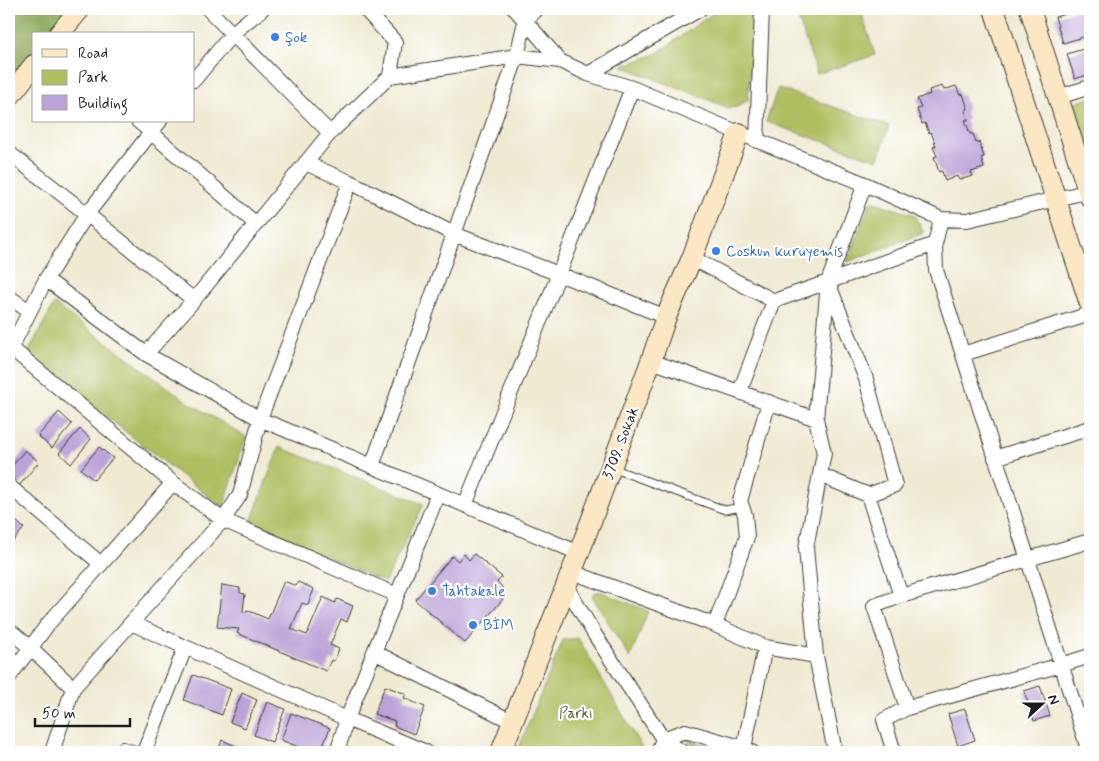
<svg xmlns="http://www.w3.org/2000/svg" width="1099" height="761" font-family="Mynerve,sans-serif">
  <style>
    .green { fill: #aebe61; stroke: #656d3e }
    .forest { fill: #8aa557; stroke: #53603a }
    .building { fill: #bba3d8 }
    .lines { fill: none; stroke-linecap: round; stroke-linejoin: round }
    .lane-casing { stroke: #3c3b37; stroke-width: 9 }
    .street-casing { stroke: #3c3b37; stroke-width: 16 }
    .secondary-casing { stroke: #3c3b37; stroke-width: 22 }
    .lane { stroke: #fff; stroke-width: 7 }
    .street { stroke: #fff; stroke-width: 14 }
    .secondary { stroke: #fbe7c3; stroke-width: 20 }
    .shop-dot { fill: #3f7fe0; stroke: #fff; stroke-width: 2 }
    .labels { text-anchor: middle; stroke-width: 4.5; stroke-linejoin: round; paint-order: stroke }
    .shop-label { font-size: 15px; fill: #366cbe; stroke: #fff; text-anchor: start }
    .street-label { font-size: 15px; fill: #1c1c1c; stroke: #fff }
    .park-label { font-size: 15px; fill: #565d38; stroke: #fff }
  </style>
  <rect width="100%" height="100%" fill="#fff"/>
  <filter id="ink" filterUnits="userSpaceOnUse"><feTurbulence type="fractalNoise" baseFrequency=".02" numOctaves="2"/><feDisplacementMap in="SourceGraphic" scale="10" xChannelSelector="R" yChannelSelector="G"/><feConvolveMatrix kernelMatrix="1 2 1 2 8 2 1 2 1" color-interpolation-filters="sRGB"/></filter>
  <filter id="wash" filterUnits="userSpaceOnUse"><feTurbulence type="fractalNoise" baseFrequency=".0096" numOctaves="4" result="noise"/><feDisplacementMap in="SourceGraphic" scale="20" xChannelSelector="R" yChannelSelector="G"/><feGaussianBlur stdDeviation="1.12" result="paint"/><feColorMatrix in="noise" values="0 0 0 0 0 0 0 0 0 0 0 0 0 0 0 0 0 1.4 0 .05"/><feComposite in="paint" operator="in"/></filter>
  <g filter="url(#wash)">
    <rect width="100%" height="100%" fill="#f0ead3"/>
    <path class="green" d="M719,9H754L748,100L737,107L729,108L622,66L656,54Z
      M795,9H860L875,55L817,74Z
      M778,88L889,126L878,160L766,122Z
      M1090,98V165L1072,104Z
      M871,201L914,215L924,233L847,262Z
      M54,304L188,402L246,437L223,508L27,354Z
      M279,447L424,504L385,582L250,524Z
      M595,592H602L648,611L630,658L592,596Z
      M578,638L642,748L640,752H517L563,640Z
      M683,738L727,752H704Z"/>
    <path class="forest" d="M9,9H68L48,34H34V52L9,83Z"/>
    <g id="blocks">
      <path class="building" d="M1082,9H1088L1090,16V35L1063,43L1055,17Z
        M1090,47V74L1075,79L1067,54Z
        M942,86L944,90L956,86L960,95L963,94L968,109L965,110L968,120H965L970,134H973L976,143L979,142L984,157L981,158L984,168L971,172L973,176L959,180L957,176L945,181L942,171L939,172L934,157L937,156L933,147L936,146L931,132L929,133L925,123L922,124L917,109L921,108L917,99L930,94L929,90Z
        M59,412L72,424L52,448L38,436Z
        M80,429L91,439L71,464L59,453Z
        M99,447L113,458L94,480L81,469Z
        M25,450L39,462L18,487L9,479V470Z
        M9,515L24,528L9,546Z
        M464,554L469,560L474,554L502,577L497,582L503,588L497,594L503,599L465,643L415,600L452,556L458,561Z
        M284,581L296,586L298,582L314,589L308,605L302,603L291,629L307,635L323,597L335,603L337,599L353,606L347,622L341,619L330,645L339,649L334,661L331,660L326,671L237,633L239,629L217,627L222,585L240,588V593L245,594L243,611L246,613L247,610L268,619Z
        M193,675L231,689L222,715L184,700Z
        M385,686L406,694L404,698L425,707L414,734L394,726L395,721L374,714Z
        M1040,686L1050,716L1034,721L1024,691Z
        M242,693L257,700L245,728L230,722Z
        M267,702L285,709L272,742L254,735Z
        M965,709L975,740L958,746L948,714Z
        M291,713L330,728L320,752H300L301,748L281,740Z
        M222,740L241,748L239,752H218Z"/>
    </g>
  </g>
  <g filter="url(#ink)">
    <use href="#blocks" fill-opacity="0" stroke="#3c3b37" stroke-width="1"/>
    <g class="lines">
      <defs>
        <path id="lane" d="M612,468L725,510L742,507"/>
        <path id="street" d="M208,9L330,133
          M365,9L395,42L390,76
          M515,9L560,61
          M588,74L700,9
          M194,80L233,33L262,9
          M1058,97L1090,87
          M138,121L256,224
          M757,141L762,9
          M9,153L87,214L194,300
          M305,163L350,182L454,234L559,274L666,317
          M941,219L935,244L936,270L1089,752
          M692,258L774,301L935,244
          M46,279L146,354L260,419L579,553
          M829,285L866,379L895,485L868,495L901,596L874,606L907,708L884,720L894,752
          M9,297L29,311
          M11,348L173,483L223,520L397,595
          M9,352L46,279L87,214L160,121
          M146,354L194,300L330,133L390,76L517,56L560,61L588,74L632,88L739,133L865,184L941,219L967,220L1090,191
          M963,354L1090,314
          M651,361L816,419
          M740,391L774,301
          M995,458L1090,428
          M372,466L517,56L525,21L537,9
          M820,475L868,495
          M9,486L101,564
          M465,505L559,274L632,88
          M572,572L715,625L765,647L816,656
          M566,586L595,635L663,739L682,752
          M901,596L1090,541
          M131,623L347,719L426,752
          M715,625L747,537L745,515L740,501L769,402
          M9,630L31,648L73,688
          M374,652L513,722
          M9,677L48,624L173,483
          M907,708L1061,665L1090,656
          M744,748L765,647
          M52,752L73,688L223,520L240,495L260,419L350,182
          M121,752L123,749L132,752
          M144,752L185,648
          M337,752L347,719L438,494
          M658,752L663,739L685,731L744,748L752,752
          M835,752L816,656L806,548L824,453L816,419L828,282L865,184"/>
        <path id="secondary" d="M994,9L1090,304
          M1030,9L1090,197
          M59,34L80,9
          M9,97L34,65
          M501,752L579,553L651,361L666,317L692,258L739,133"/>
      </defs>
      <use href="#lane" class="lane-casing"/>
      <use href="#street" class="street-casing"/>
      <use href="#secondary" class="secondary-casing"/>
      <use href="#lane" class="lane"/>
      <use href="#street" class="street"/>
      <use href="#secondary" class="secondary"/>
    </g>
  </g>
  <g class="shop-dot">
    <circle cx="275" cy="37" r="5"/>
    <circle cx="716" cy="251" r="5"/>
    <circle cx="432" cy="591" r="5"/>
    <circle cx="473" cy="625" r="5"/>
  </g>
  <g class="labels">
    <g class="shop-label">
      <text x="285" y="42">Şok</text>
      <text x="726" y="256">Coskun kuruyemis</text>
      <text x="442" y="596">Tahtakale</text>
      <text x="483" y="630">BİM</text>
    </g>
    <g class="street-label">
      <text transform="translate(620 443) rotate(-69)" y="5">3709. Sokak</text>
    </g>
    <g class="park-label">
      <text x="576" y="718">Parkı</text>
    </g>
  </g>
  <rect width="1099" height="761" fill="none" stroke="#fff" stroke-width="30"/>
  <rect x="32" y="32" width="162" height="90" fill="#ffffff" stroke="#a4a4a4"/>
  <rect x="42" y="49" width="25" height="8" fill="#fbe7c3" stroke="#a4a4a4"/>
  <text x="78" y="58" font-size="15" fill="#1c1c1c">Road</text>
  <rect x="42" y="70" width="25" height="15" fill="#aebe61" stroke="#a4a4a4"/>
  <text x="78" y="82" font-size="15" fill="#1c1c1c">Park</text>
  <rect x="42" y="95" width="25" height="15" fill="#bba3d8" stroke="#a4a4a4"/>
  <text x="78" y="108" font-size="15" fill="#1c1c1c">Building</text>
  <g transform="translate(1042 704) rotate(69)" stroke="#ffffff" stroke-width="4" paint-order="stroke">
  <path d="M0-4L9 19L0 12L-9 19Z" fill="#1c1c1c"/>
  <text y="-8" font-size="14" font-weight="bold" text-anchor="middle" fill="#1c1c1c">N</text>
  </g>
  <path d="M35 718v8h95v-8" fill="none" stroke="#1c1c1c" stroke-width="2.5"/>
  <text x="42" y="718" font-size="15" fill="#1c1c1c" stroke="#ffffff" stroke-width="4" paint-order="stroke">50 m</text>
</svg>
